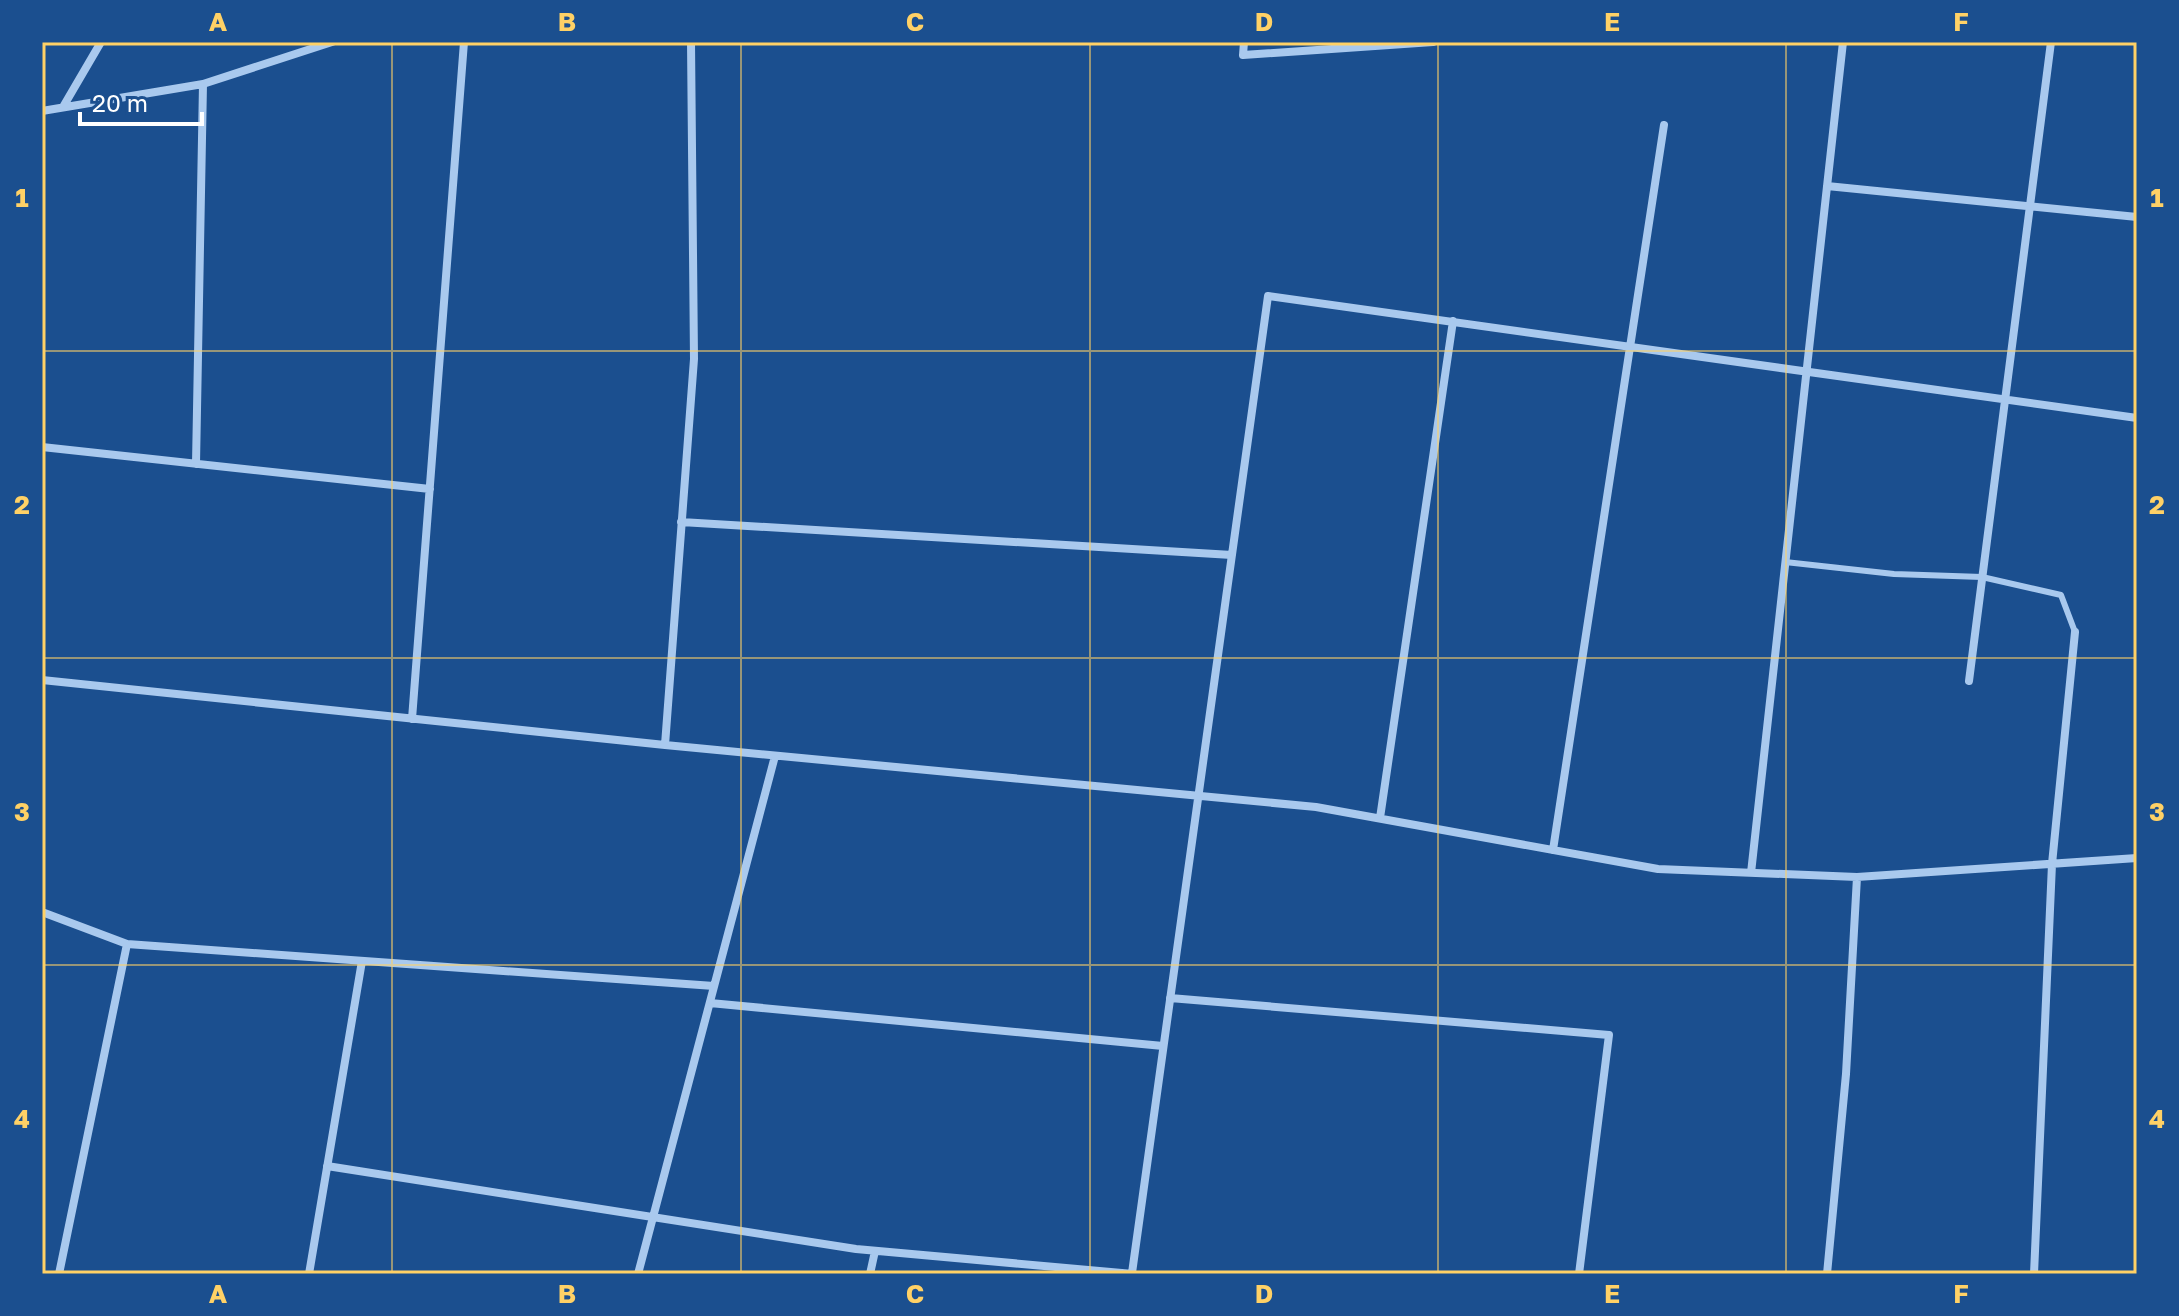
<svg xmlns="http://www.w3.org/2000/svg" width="2179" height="1316" font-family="'Golos Text',sans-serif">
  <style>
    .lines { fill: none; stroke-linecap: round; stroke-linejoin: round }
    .lane { stroke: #a9c9ee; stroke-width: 6 }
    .street { stroke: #a9c9ee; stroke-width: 8 }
    .grid { fill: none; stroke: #ffd166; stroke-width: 2; stroke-opacity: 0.55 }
    .neatline { fill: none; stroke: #ffd166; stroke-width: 3 }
    .grid-label { font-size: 26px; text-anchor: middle; font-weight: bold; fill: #ffd166 }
  </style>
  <rect width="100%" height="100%" fill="#1b4f8f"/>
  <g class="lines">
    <path class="lane" d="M1785,562L1894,574L1982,577L2061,595L2075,632"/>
    <path class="street" d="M1244,42L1243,55L1433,42
      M63,107L101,42
      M42,111L203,84L332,42
      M1827,186L2137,217
      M42,447L430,489
      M196,464L203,84
      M681,522L1232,555
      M42,680L665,745L1316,807L1658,869L1857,877L1846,1074L1827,1274
      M1969,681L2051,42
      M412,719L464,42
      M665,745L694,359L691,42
      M1380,818L1453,321
      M1553,850L1664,125
      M1751,873L1843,42
      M1857,877L2137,858
      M42,912L127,944L714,986
      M1170,998L1609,1035L1579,1274
      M710,1003L1163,1046
      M327,1166L856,1249L1133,1274
      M1132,1273L1268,296L2137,418
      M59,1274L127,944
      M309,1274L362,961
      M638,1274L775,756
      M870,1274L875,1251
      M2034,1274L2052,864L2075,632"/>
  </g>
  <path class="grid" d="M392,42V1274M741,42V1274M1090,42V1274M1438,42V1274M1786,42V1274M42,351H2137M42,658H2137M42,965H2137"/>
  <rect width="2179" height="1316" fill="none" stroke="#1b4f8f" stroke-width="88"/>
  <path d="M80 112v12h122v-12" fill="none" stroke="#ffffff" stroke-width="4"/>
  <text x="92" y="112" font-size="24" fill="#ffffff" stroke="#1b4f8f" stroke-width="6" paint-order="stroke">20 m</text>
  <rect x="44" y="44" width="2091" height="1228" class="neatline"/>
  <g class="grid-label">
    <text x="218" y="31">A</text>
    <text x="567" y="31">B</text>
    <text x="915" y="31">C</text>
    <text x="1264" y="31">D</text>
    <text x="1612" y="31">E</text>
    <text x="1961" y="31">F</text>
    <text x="22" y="207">1</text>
    <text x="2157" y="207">1</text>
    <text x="22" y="514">2</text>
    <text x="2157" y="514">2</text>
    <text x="22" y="821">3</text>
    <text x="2157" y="821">3</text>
    <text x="22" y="1128">4</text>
    <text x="2157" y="1128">4</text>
    <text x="218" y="1303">A</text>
    <text x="567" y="1303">B</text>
    <text x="915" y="1303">C</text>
    <text x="1264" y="1303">D</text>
    <text x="1612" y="1303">E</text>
    <text x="1961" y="1303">F</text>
  </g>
</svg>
